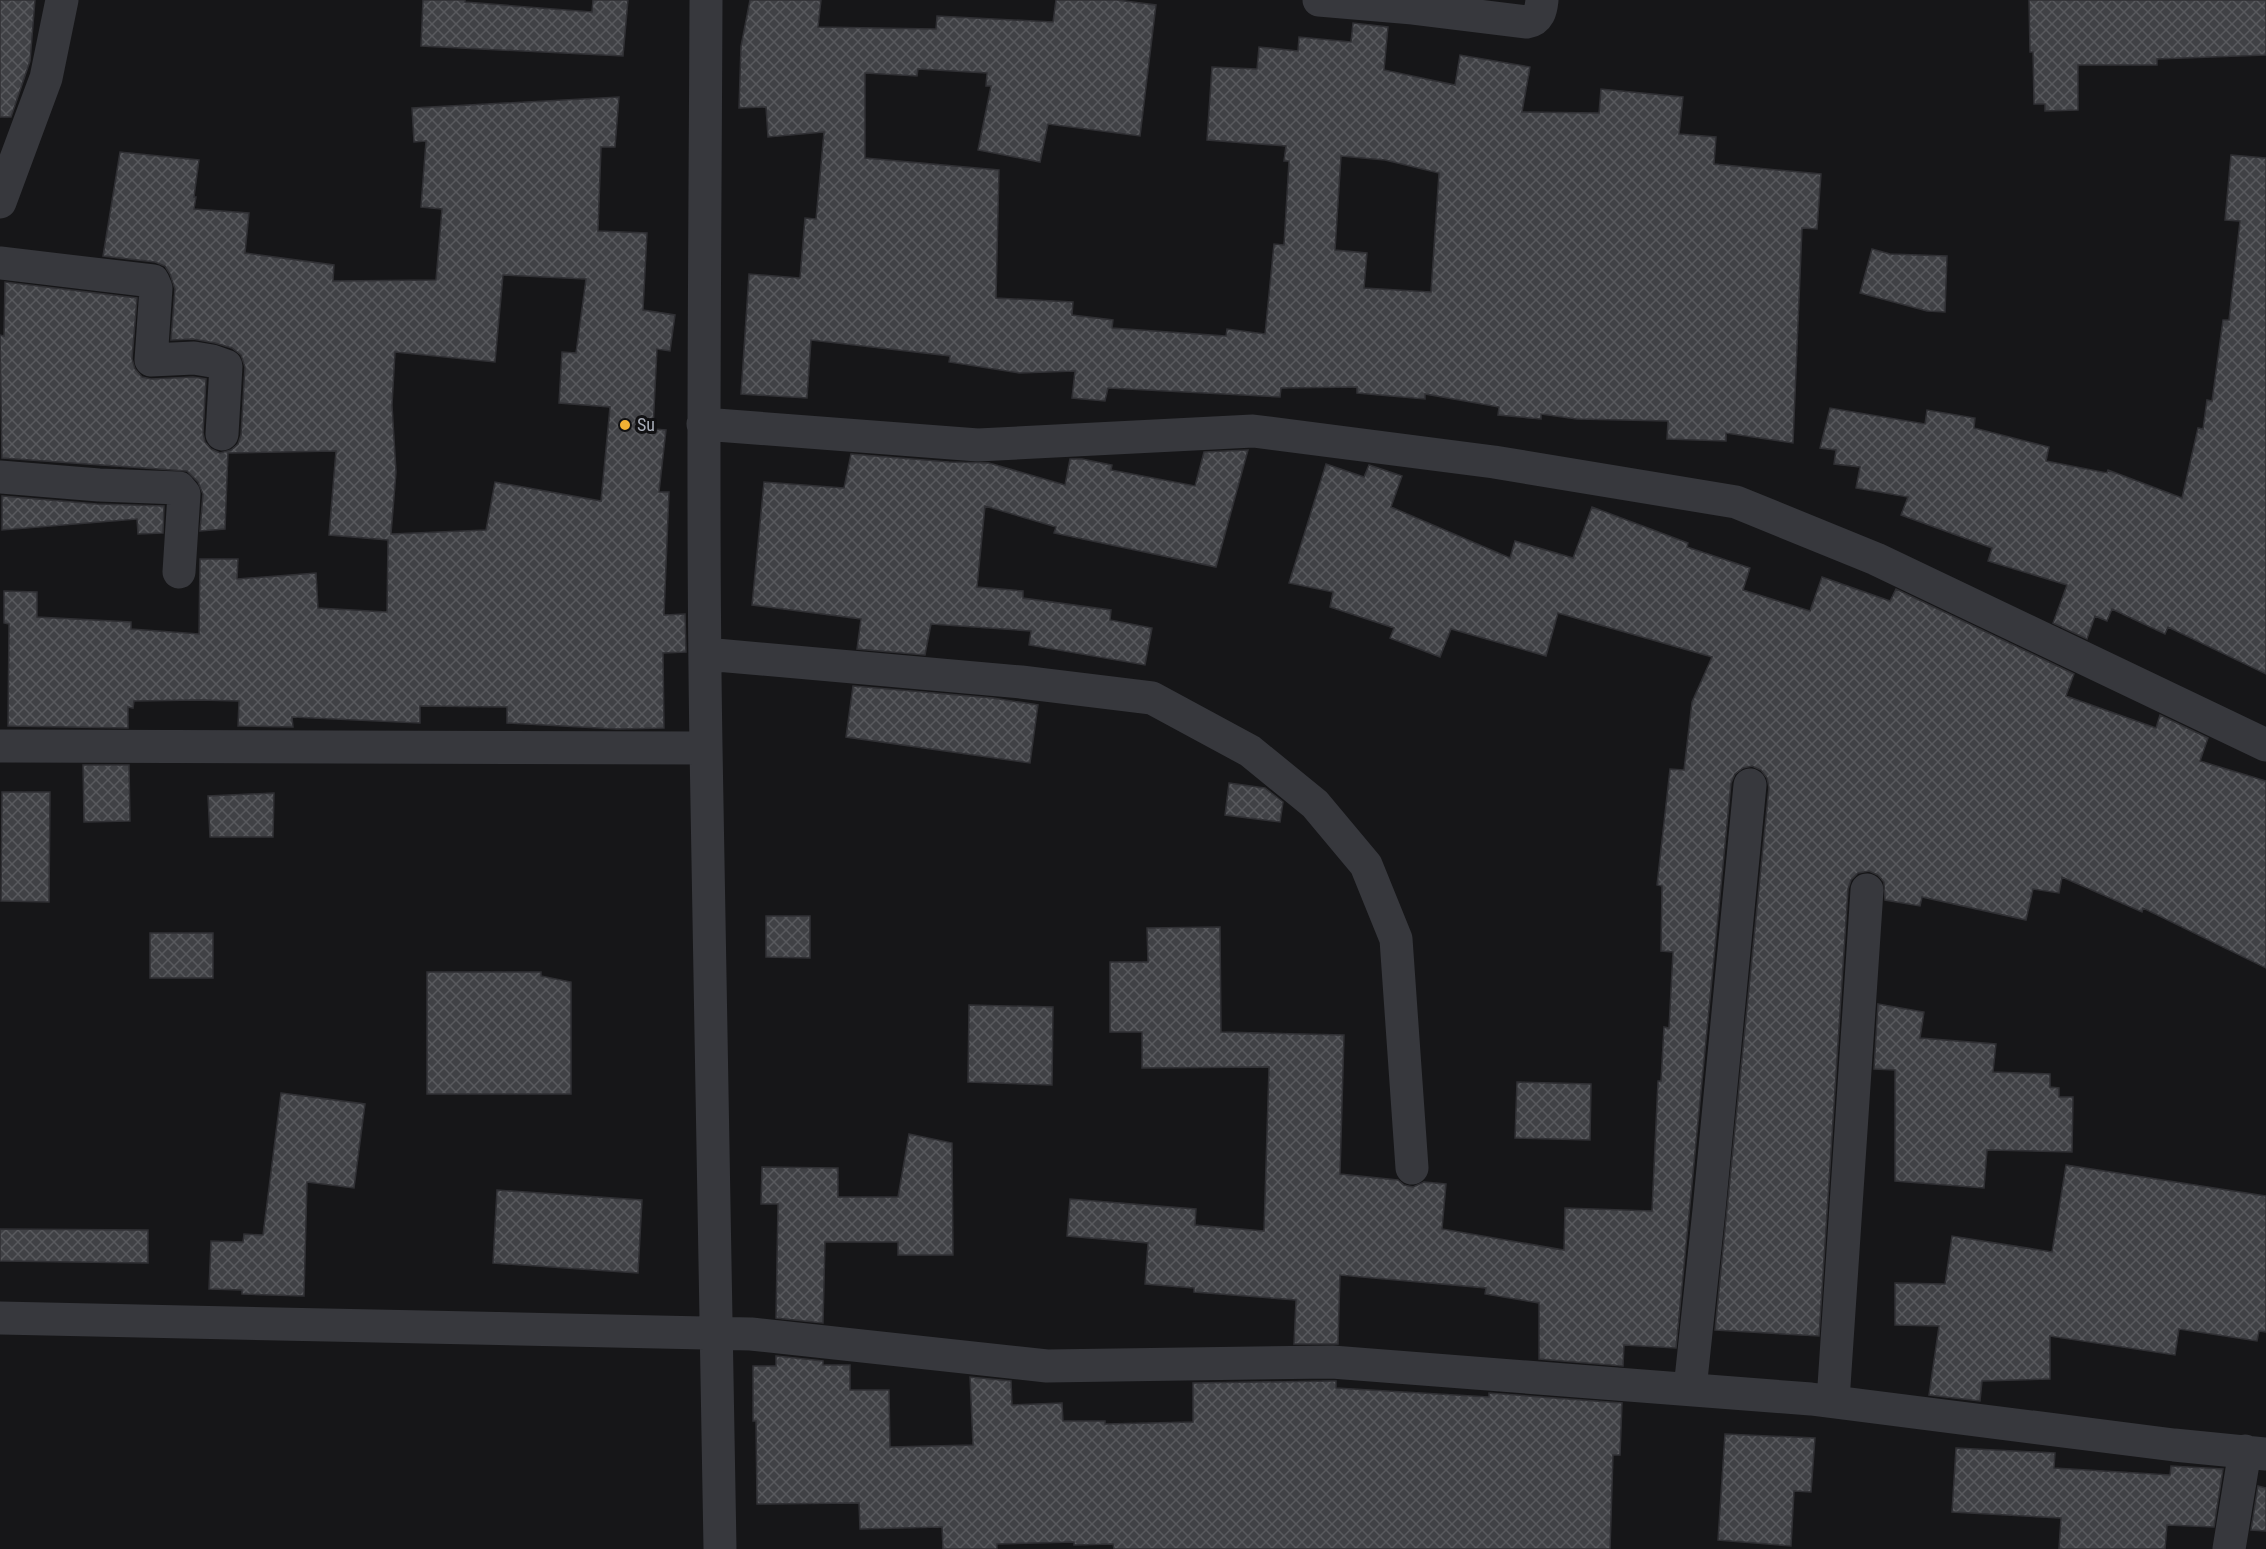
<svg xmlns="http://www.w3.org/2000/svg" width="2266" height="1549" font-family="'Roboto Condensed',sans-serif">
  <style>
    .building { fill: url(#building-cross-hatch); stroke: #303034; stroke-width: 1.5; fill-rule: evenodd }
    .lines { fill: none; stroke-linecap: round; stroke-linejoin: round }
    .minor { stroke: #37383d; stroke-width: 33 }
    .poi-dot { fill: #f2b134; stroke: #111113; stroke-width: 2 }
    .labels { text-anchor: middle; stroke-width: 6; stroke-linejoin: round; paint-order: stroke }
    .poi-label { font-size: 18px; fill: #a8adb8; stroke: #111113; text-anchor: start }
  </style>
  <defs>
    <pattern id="building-cross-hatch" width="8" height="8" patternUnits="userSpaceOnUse" patternTransform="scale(1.5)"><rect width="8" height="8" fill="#404145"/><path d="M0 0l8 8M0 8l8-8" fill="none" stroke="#595a5e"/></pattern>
  </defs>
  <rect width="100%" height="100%" fill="#161618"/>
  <path class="building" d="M0,0H35L30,61L11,117H0Z
    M423,0H465V2L592,12L593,0H628L623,56L421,46Z
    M750,0H821L818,27L936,29L937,16L1053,22L1056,0H1117L1156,5L1140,136L1048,124L1040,162L978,150L991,86H986L987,73L918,69L917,76L865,73V158L999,170L996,298L1073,302L1072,315L1113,320L1112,328L1226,336L1227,329L1265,334L1274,244L1284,245L1289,161H1284L1286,146L1207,140L1212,67L1257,69L1259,47L1298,51L1299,37L1351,42L1353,23L1388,27L1384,70L1455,85L1460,55L1530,67L1522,112L1599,113L1601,89L1683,97L1679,134L1716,137L1714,164L1821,174L1817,229L1802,228L1793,443L1726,433V441L1667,439L1668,421L1577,419L1541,414V419L1498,415L1499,407L1425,394V399L1357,393V387L1281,388L1280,397L1108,388L1105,401L1072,398L1075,371L1019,373L949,362L950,356L811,340L807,398L741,394L749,274L800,278L805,218L816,219L824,132L768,137L766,107L739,108L741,46ZM1341,156L1385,160L1439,173L1431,292L1364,288L1367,253L1335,250Z
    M2029,0H2266V55L2157,59V65H2078V110L2045,111V104H2034L2033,52H2030Z
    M619,97L615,147H601L598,231L647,233L643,310L675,315L670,351L657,349L653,429L666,430L659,492H669L664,615L685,614L686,652L663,653L664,728L617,729L507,723V707L420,706V723L292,717L293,727L238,726L239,701L199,700L134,701L133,708L128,707V728L8,726L9,624L4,623V591L37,592V617L131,622V629L199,634L200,559H238L237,579L316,573L318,608L387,612L388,540L329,535L336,451L228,453L225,529L200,531L203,494L198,482L187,471L2,458L0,335L4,336L5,282L137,298L132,359L135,369L142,377L151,379L193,377L206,379L203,433L205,442L211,449L220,453L231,450L238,444L241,435L245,367L241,355L232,348L215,343L193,339L171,340L175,289L170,274L165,266L155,262L103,256L120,152L199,160L194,197H196L194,209L249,213L245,253L334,265L333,281L436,280L442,209L421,207L426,141L414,142L412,108ZM503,275L586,279L576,353L562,352L559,403L610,407L601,501L495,482L486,530L391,534L396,472L392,405L395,352L495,362Z
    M2231,155L2266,158V674L2168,627L2165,634L2112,609L2107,621L2095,616L2087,639L2053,623L2067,585L1988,561L1992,548L1901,515L1908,497L1856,488L1860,467L1834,464L1836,450L1820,448L1830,408L1925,424L1927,410L1975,418L1974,428L2049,447L2046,461L2107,473L2108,470L2182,498L2198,428L2203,429L2207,400L2212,401L2223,320H2229L2240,221L2225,220Z
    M1872,249L1890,254L1947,256L1945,312L1927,311L1860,293Z
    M1248,450L1216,567L1054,533L1056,527L985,506L977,587L1023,591V598L1111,610L1110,620L1152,628L1145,665L1029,645L1031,631L931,624L925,655L857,649L861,619L752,605L764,482L844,488L851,454L949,462L989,463L1065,485L1070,459H1082L1112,465L1111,470L1195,486L1204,452Z
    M1326,464L1364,477L1369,465L1402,476L1391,507L1510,558L1515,541L1573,558L1592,507L1688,543L1687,547L1750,568L1743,590L1810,611L1822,577L1890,601L1896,589L2074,674L2066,696L2156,728L2160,715L2208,738L2200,761L2266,781V968L2143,908L2142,912L2062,877L2059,893L2033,889L2026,920L1922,897L1920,906L1885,900L1884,882L1878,875L1869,871L1858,873L1851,880L1848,889L1819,1336L1715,1330L1769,787L1767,778L1761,770L1752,766L1743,768L1735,774L1731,783L1676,1348L1624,1345L1623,1366L1539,1359V1303L1485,1294L1486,1288L1340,1275L1338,1344H1294L1296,1300L1194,1292V1288L1145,1284L1148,1243L1067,1236L1070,1199L1196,1209L1195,1225L1264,1231L1269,1067L1142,1068V1032H1110V962H1148L1147,928L1220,927L1221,1032L1344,1035L1340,1174L1398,1180L1404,1185L1413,1187L1424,1182L1446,1184L1442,1229L1564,1250L1565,1208L1652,1211L1658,1081H1661L1664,1027L1669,1028L1673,952L1661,951L1662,886L1657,885L1670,769L1684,770L1692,702L1712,657L1558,613L1546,656L1451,629L1440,657L1390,638L1394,628L1330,607L1333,592L1289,583Z
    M2,496L97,504L164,506L163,533L138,534L137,519L2,530Z
    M853,686L993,698L1038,705L1030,763L846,737Z
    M83,765H129L130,821L84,822Z
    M1229,783L1265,788L1283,802L1280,822L1225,815Z
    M2,792H50L49,902L1,901Z
    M274,793L273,837H210L208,796Z
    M766,916H810V958L766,957Z
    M150,933H213V978H150Z
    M427,972H541V976L571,982V1094H427Z
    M1878,1004L1924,1012L1920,1038L1996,1044L1993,1072L2050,1074V1087L2059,1088V1097H2073L2072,1152L1987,1150L1984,1188L1895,1181V1070L1874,1069Z
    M969,1005L1053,1007L1052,1085L968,1082Z
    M1517,1082L1591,1084L1590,1140L1515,1138Z
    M281,1093L365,1104L354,1188L307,1182L304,1296L242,1294V1290L209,1289L211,1241L243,1242L244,1234L263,1235Z
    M909,1134L952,1143L953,1255H898V1242H825L823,1323L776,1318L778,1204H761L762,1167L838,1168V1197H898Z
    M2066,1165L2266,1196V1332L2259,1331L2257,1341L2179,1329L2175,1355L2050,1336V1379L1982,1381L1980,1401L1929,1395L1939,1326L1895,1325V1283L1945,1284L1952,1236L2052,1252Z
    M497,1190L642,1200L638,1273L493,1263Z
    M0,1229L148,1230V1263L0,1261Z
    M776,1356L823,1361V1365H850V1390H889L890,1447L973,1445L970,1377L1011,1381L1012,1405L1062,1403L1063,1421H1105V1424L1193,1422V1383L1331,1381H1336V1388L1489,1397V1393L1622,1403L1620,1455H1613L1610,1549H1114L1113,1544L1074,1545V1542L997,1544V1549H943L942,1527L860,1529L859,1503L757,1504L756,1421H753V1366H776Z
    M1725,1434L1815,1438L1811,1492L1794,1491L1791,1546L1718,1540Z
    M1956,1448L2055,1453L2054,1468L2170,1475L2171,1466L2223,1469L2214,1527L2167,1525L2165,1549H2059L2061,1518L1952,1512Z
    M2258,1486L2266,1488V1531L2251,1530Z"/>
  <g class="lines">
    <path class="minor" d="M706,0C705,249 702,498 706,747C710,1015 717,1282 720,1549
      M1319,0L1413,8L1527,22C1539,20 1541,10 1542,0
      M0,202L46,78L62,0
      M0,263L153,281L156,288L151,360L194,358L212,361L226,366L222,434
      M703,424L978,445L1253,431L1494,462L1736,502L1876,559L2266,745
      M0,477L99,485L179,488L184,494L179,572
      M705,654L1021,682L1152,698L1250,751L1315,804L1366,865L1396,939L1412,1168
      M0,746L706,748
      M0,1318L751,1334L1047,1366L1332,1362L1811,1399L2174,1445L2266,1454
      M1690,1389L1709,1210L1750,785
      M1833,1401L1867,890
      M2229,1549L2245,1451"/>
  </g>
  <circle class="poi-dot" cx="625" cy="425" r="6"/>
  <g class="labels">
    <g class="poi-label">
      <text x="637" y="431">Su</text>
    </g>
  </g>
</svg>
